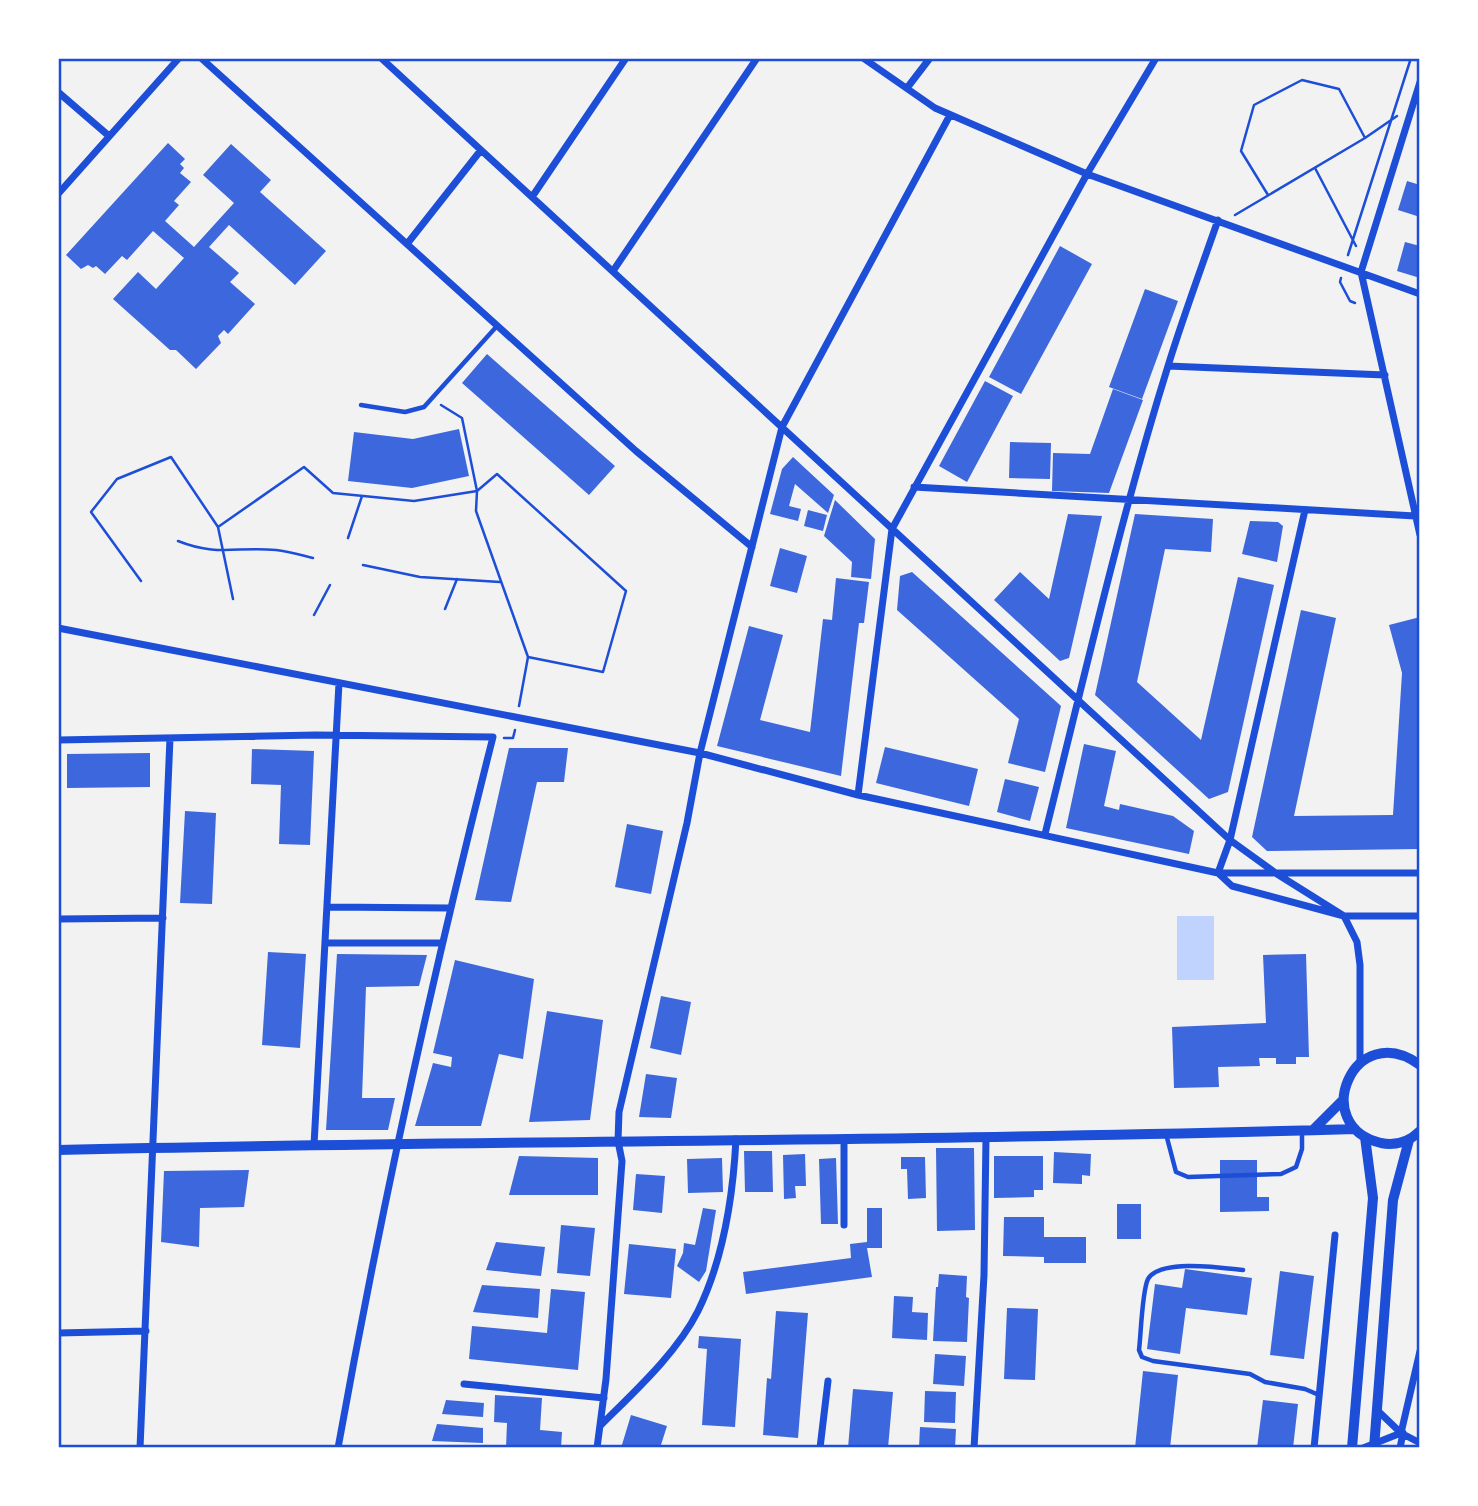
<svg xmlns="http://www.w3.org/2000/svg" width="1478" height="1506" font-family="Raleway,sans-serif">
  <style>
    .water { fill: #bfd3fe }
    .building { fill: #3d67dc }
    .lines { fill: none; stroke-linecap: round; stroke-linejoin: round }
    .path { stroke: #1d4ed8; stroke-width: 2.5 }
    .service { stroke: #1d4ed8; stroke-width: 4.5 }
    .minor { stroke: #1d4ed8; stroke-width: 7 }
    .tertiary { stroke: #1d4ed8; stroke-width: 10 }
    .neatline { fill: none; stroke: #1d4ed8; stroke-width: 2.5 }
  </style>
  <rect width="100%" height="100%" fill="#f2f2f2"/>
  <path class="water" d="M1177,916H1214V980H1177Z"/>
  <path class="building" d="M168,143L185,159L180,164L184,168L180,173L191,182L174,201L179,205L165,221L194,247L234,203L203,175L231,144L271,180L260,192L326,251L295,285L229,225L209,247L239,273L230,282L255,304L228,334L224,330L218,336L221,343L196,369L176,350H170L113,299L138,272L156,289L184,258L153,231L127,260L122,256L105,274L96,266L93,268L88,265L81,269L66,255Z
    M1407,181L1420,185V217L1398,210Z
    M1405,242L1420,246V278L1397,271Z
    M1060,246L1092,264L1021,394L989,377Z
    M1145,289L1178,301L1142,399L1109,387Z
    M487,354L615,466L589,495L462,383Z
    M985,381L1013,396L967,482L939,466Z
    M1113,389L1143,400L1109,493L1052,491L1053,453L1090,454Z
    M459,429L469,476L412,488L348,481L354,432L413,439Z
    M1010,442L1051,443L1050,479L1009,478Z
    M793,457L834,495L828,513L795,484L789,506L801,509L798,521L770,514L782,469Z
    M835,500L875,539L871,579L851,577L852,562L824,536Z
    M808,510L827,515L823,531L804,526Z
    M1068,514L1102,516L1069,658L1060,661L994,600L1020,572L1049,599Z
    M1135,514L1213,519L1211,552L1165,549L1137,682L1201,740L1238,577L1274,585L1228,792L1209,799L1095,695Z
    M1250,521L1278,522L1283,526L1277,562L1242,554Z
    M780,548L807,556L797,593L770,586Z
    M912,572L1061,706L1045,772L1008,763L1019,719L897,610L900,576Z
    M836,578L869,582L864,623H859L841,776L717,746L749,626L783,635L760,720L810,732L823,619L832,620Z
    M1301,610L1336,618L1294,816L1393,815L1402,673L1389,625L1420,617V849L1267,851L1252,837Z
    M1084,744L1116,751L1104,806L1119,810L1120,804L1173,816L1194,831L1189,854L1066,828Z
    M885,747L978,769L969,806L876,783Z
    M509,748H568L564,782H537L511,902L475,900Z
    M252,749L314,751L310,845L279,844L281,785L251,784Z
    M150,753V787L67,788V754Z
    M1005,779L1039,787L1030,821L997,812Z
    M185,811L216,813L212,904L180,903Z
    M627,824L663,831L651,894L615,887Z
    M268,952L306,954L300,1048L262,1045Z
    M337,954L427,955L419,986L366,987L362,1098H395L388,1130H326Z
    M1306,954L1309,1057H1296V1064H1276V1058H1259L1260,1066L1218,1067L1219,1087L1174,1088L1172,1027L1266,1023L1263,955Z
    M455,960L534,979L523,1059L499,1054L481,1126H415L433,1063L451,1067L452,1057L433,1053Z
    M661,996L691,1002L681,1055L650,1048Z
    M547,1011L603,1020L590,1120L529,1122Z
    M646,1074L677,1078L671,1118L639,1117Z
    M936,1148H974L975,1230L937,1231Z
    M744,1151H772L773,1192H745Z
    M1054,1152L1091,1154L1090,1176L1082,1175V1184L1053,1183Z
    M805,1154L806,1186H795L796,1198L784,1199L783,1155Z
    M519,1156L598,1158V1195H509Z
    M994,1156H1043V1190H1034V1197L994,1198Z
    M901,1157H925L926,1198L908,1199L907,1169H901Z
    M722,1158L723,1192L688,1193L687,1159Z
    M836,1158L838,1224H821L819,1159Z
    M1220,1160H1257V1197H1269V1211L1220,1212Z
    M249,1170L244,1207L200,1208L199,1247L161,1242L164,1171Z
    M636,1174L665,1176L662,1213L633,1210Z
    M1117,1204H1141V1239H1117Z
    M703,1208L716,1210L706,1271L699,1282L677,1266L683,1253L684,1243L695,1245Z
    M867,1208H882V1248H867L872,1277L746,1294L743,1272L851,1258L850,1244L867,1242Z
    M1004,1217H1044V1237H1086V1263H1044V1257L1003,1256Z
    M561,1225L595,1228L590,1276L557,1273Z
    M496,1242L545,1247L541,1276L486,1270Z
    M629,1244L676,1249L671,1298L624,1294Z
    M1185,1269L1252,1278L1247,1315L1186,1308L1180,1354L1147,1349L1155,1284L1182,1288Z
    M1280,1271L1314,1276L1304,1359L1270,1355Z
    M939,1274L967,1276L966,1297L969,1298L967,1342L933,1341L936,1287H938Z
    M482,1285L540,1289L538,1318L473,1312Z
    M551,1289L585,1292L578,1370L469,1359L472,1326L547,1333Z
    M894,1296L913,1297L912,1312L928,1313L927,1340L892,1338Z
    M1007,1308L1038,1309L1035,1380L1004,1379Z
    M776,1311L808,1313L798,1438L763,1435L767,1378L771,1379Z
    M699,1336L741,1339L735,1427L702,1425L707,1349L698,1348Z
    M935,1354L966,1356L964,1386L933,1384Z
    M1143,1371L1178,1375L1170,1448H1135Z
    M853,1389L893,1392L888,1448H848Z
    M925,1391L956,1392L955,1423L924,1422Z
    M495,1395L542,1398L540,1430L562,1432L561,1448H506L507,1423L494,1422Z
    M446,1400L484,1403L483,1417L442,1414Z
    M1263,1400L1298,1404L1293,1448H1257Z
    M631,1415L667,1426L660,1448H621Z
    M437,1424L483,1428V1443L432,1441Z
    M920,1427L956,1429L955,1448H919Z"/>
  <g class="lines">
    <path class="path" d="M1315,168L1356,246
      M1268,195L1241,151L1254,105L1302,80L1339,89L1365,138
      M1235,215L1365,138L1397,116
      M1348,255L1411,58
      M1341,278L1340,282L1350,301L1355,303
      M218,527L233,599
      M348,538L362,496
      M178,541C218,557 237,546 276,550C288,551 301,555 313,558
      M363,565L420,577L500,582
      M141,581L91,512L117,479L171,457L218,527L304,467L333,493L414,501L477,491L462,418L441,405
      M445,609L457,579
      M314,615L330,585
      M519,706L528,657L476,511L477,491L497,474L626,591L603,672L528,657
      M504,738H513L515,730"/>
    <path class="service" d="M361,405L405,412L424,407L497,326
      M1166,1134L1176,1172L1188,1177L1281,1174L1296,1167L1302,1149V1132
      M1243,1270C1224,1268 1160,1258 1148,1279C1142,1291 1141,1334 1139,1350L1142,1357L1153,1361L1250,1374L1265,1382L1305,1389L1319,1395"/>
    <path class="minor" d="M201,58L636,451L752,547
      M381,58L1230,840L1277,874L1344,916L1357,942L1360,965V1063
      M863,58L935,108L1087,174L1420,294
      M907,88L930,58
      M58,92L109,136
      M58,194L179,58
      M532,197L626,58
      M407,244L481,150
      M613,271L757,58
      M1361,272L1420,535
      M1361,272L1420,82
      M1168,366L1385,375
      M914,487L1415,516
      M58,628L700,753L858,795L1218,873L1232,886L1344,916H1420
      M58,740L316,735L493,737C433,973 381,1209 338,1448
      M858,795L892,529L1087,174L1156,58
      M1045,834C1084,678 1120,520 1168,366C1183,317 1201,269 1218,220
      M1218,873L1230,840L1305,510
      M1218,873H1420
      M327,907L450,908
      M58,919L163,918
      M325,943H442
      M844,1138V1225
      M314,1145L339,683
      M58,1333L146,1331
      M464,1384L604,1398
      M1377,1410L1401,1433
      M601,1425C634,1392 677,1353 698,1311C724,1258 733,1197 736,1139
      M1401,1433L1420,1351
      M140,1448L170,738
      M597,1448L606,1379L622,1161L618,1141L619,1112L687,823L700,753L782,427L950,115
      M820,1448L828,1381
      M974,1448L984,1275L986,1137
      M1314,1448L1335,1235
      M1363,1448L1401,1433L1420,1443
      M1400,1448L1403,1433"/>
    <path class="tertiary" d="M1420,1065C1354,1017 1308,1126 1381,1143C1396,1146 1410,1141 1420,1131
      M1314,1129L1343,1100
      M58,1150C490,1140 923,1142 1355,1129
      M1352,1448L1373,1198L1365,1137
      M1374,1448L1393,1200L1409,1140"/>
  </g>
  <rect width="1478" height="1506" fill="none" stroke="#ffffff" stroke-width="119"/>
  <rect x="60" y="60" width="1358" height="1386" class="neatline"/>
</svg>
